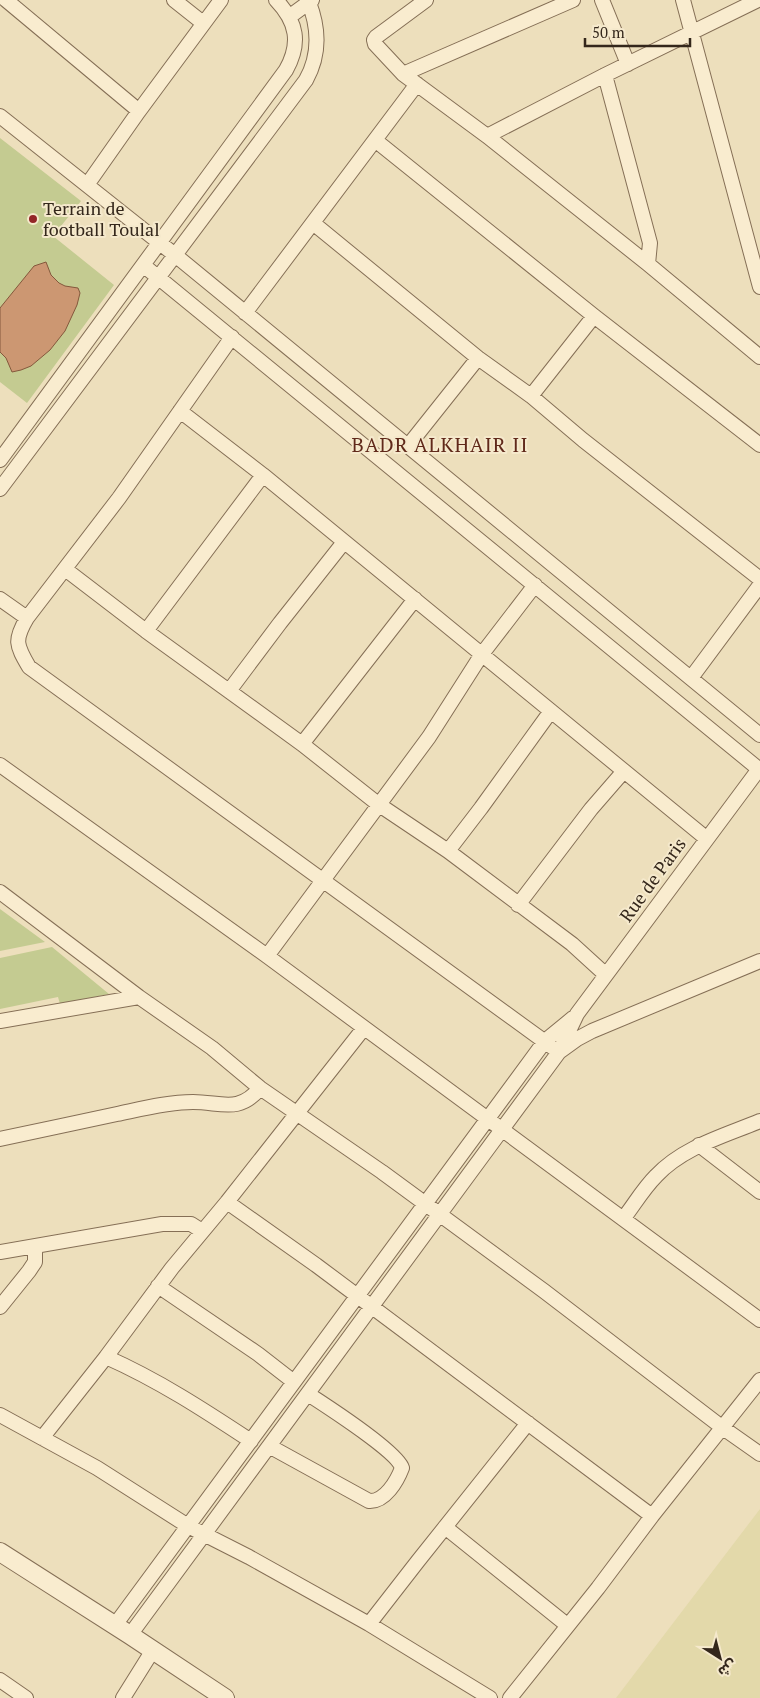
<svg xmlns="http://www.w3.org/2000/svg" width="760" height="1698" font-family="'PT Serif','Noto Sans Arabic',serif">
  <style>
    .farmland { fill: #e3d9aa }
    .green { fill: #c4cb91 }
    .building { fill: #cc9772; stroke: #84583c }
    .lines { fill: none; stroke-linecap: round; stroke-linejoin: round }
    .minor-casing { stroke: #856f56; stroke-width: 16 }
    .tertiary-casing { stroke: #856f56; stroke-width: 20 }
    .minor { stroke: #f9eccf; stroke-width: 14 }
    .tertiary { stroke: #f9eccf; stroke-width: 18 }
    .poi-dot { fill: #932627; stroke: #f5e9cc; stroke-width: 2 }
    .labels { text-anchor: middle; stroke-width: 4; stroke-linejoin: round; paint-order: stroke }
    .poi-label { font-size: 18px; fill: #34271b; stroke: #f5e9cc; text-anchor: start }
    .street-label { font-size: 18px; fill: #34271b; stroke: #f5e9cc }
    .quarter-label { font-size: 20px; letter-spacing: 1px; fill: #60291a; stroke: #f5e9cc }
  </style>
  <rect width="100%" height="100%" fill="#eddfbc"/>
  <path class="farmland" d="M760,1509V1698H616Z"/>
  <path class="green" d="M0,138L81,201L53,236L114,285L27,403L0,382Z
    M0,909L45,942L0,951Z
    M52,947L109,994L60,1004L58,997L0,1009V958Z"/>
  <path class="building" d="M46,262L51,275L59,283L65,286L78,288L80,293L77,305L65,331L50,350L31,366L21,370L12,372L6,358L0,352V308L34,266Z"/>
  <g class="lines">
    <defs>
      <path id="minor" d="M6,0L139,111
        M174,0L203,23
        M426,0L376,37L374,40L375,44L403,74L487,136L648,264L760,357
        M602,0L628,64
        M683,0L760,287
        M289,17L312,0
        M403,74L573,0
        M605,75L650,243L648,264
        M0,116L175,255L760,735
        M487,136L605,75L758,0
        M375,140L594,316L760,445
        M87,185L139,111L221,0
        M313,223L478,358L531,396L583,440L760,579
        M143,265L760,770
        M245,313L417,84
        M232,337L119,498L27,618C14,640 16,645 29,667L559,1052L577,1039L592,1031L760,961
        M531,396L594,316
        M180,411L263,475L707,839
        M408,446L478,358
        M0,460L286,70C301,43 297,22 276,0
        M0,489L306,80C320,55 319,27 308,0
        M65,569L146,631L302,744L378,804L448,851L572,944L606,975
        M0,599L27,618
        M146,631L263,475
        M691,678L760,585
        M229,691L280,623L344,542
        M302,744L415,599
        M0,765L267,956L760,1320
        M448,851L481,808L551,711
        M0,892L139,997L212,1048L260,1088L382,1172L544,1291L723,1428L760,1454
        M518,905L591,809L624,771
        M267,956L429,737L482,654L535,585
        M0,1021L139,997
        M0,1139C39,1131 78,1122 117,1114C141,1109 168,1102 193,1102C221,1102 239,1114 260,1088
        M699,1145L760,1192
        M227,1202L316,1265L652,1516
        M623,1219C634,1205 643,1189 656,1176C683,1147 724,1136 760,1121
        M0,1252L162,1224H191L202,1231
        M158,1286L258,1354L294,1382
        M0,1307L29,1271L35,1262V1246
        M106,1357C158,1380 204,1410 251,1441
        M0,1415L97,1468L188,1526L249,1557L369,1624L490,1698
        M42,1438L106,1357L172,1268L227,1202L364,1028
        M269,1446L369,1501C385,1502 397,1481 402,1468C398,1452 325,1405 308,1394
        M445,1527L567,1625
        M369,1624L418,1561L528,1423
        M115,1625L545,1041L573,1018
        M130,1635L559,1052L577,1014L759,769
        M0,1680L26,1698
        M123,1698L153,1650
        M510,1698L598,1588L652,1516L760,1380"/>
      <path id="tertiary" d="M0,1552L130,1635L225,1698"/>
    </defs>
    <use href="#minor" class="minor-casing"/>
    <use href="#tertiary" class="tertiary-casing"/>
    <use href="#minor" class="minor"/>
    <use href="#tertiary" class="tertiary"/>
  </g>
  <circle class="poi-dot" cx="33" cy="219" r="5"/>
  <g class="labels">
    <g class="poi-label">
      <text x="43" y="215">Terrain de<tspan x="43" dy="21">football Toulal</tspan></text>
    </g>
    <g class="street-label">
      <text transform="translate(653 880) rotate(-54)" y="6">Rue de Paris</text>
    </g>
    <g class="quarter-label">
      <text x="440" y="452">BADR ALKHAIR II</text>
    </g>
  </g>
  <g transform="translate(720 1658) rotate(144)" stroke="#f5e9cc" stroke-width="4" paint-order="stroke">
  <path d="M0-4L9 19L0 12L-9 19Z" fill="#34271b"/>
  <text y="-8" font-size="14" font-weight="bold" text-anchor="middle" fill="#34271b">ش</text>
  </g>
  <path d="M585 38v8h105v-8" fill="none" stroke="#34271b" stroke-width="2.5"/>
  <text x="592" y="38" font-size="15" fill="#34271b" stroke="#f5e9cc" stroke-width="4" paint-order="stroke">50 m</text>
</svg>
